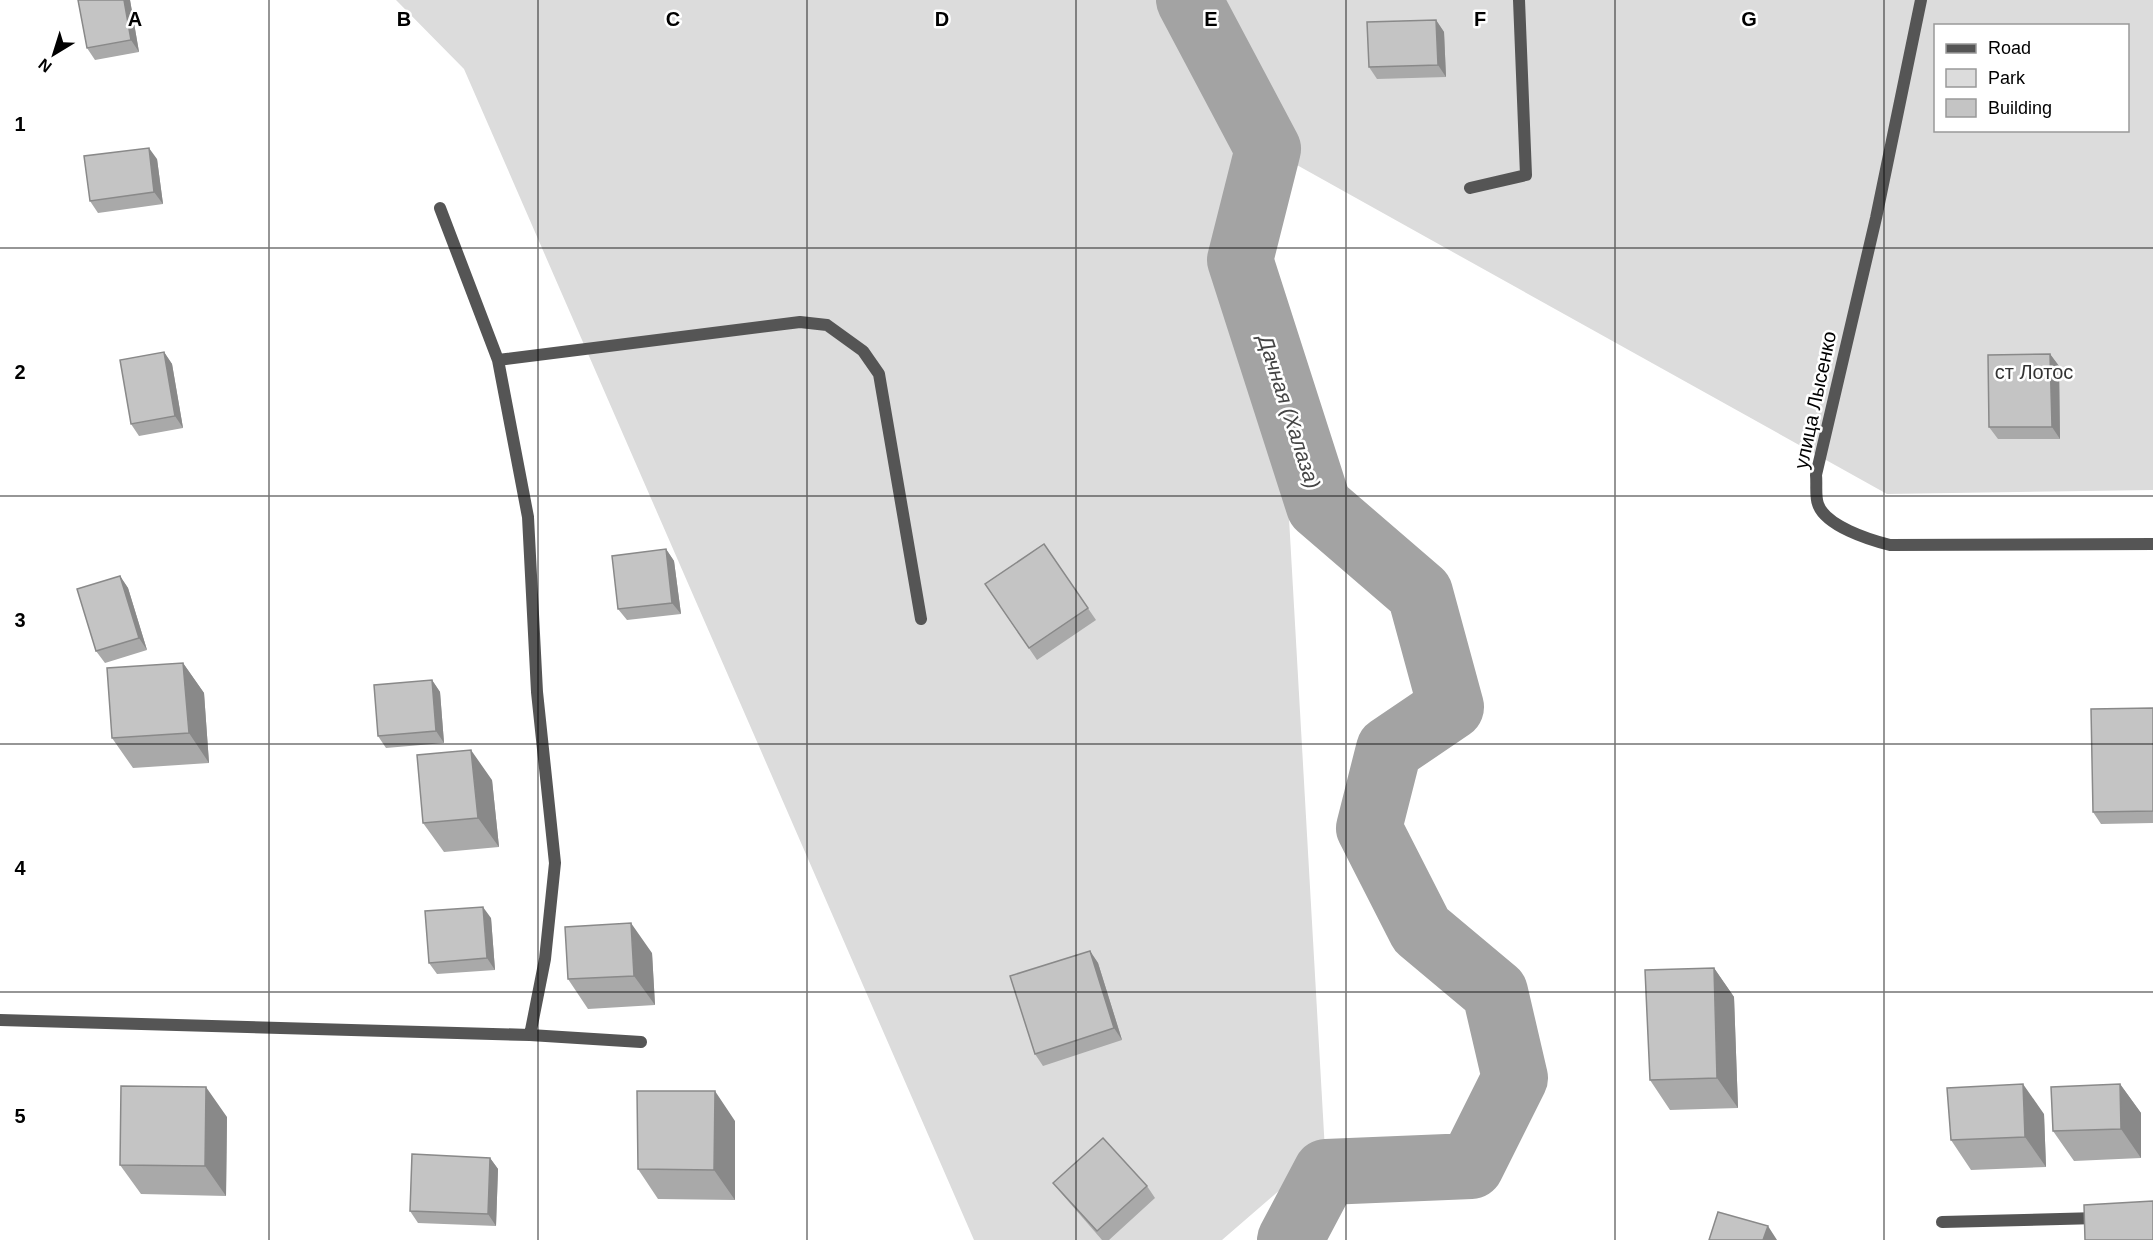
<svg xmlns="http://www.w3.org/2000/svg" width="2153" height="1240" font-family="Arial,sans-serif">
  <style>
    .green { fill: #dcdcdc; fill-rule: evenodd }
    .lines { fill: none; stroke-linecap: round; stroke-linejoin: round }
    .river { stroke: #a3a3a3; stroke-width: 66 }
    .lane { stroke: #555; stroke-width: 12 }
    .street { stroke: #555; stroke-width: 12 }
    .wall { fill: #a9a9a9 }
    .shaded-wall { fill: #898989 }
    .building { fill: #c4c4c4; stroke: #898989; stroke-width: 1.5 }
    .grid { fill: none; stroke: #000; stroke-width: 1.5; stroke-opacity: 0.55 }
    .labels { text-anchor: middle; stroke-width: 5; stroke-linejoin: round; paint-order: stroke }
    .park-label { font-size: 20px; fill: #333; stroke: #fff }
    .street-label { font-size: 20px; fill: #000; stroke: #fff }
    .water-label { font-size: 21px; font-style: italic; fill: #444; stroke: #fff }
    .grid-label { font-size: 20px; text-anchor: middle; font-weight: bold; fill: #000; stroke: #fff; stroke-width: 5; stroke-linejoin: round; paint-order: stroke }
  </style>
  <rect width="100%" height="100%" fill="#fff"/>
  <path class="green" d="M396,0H2153V490L1887,494L1268,149L1325,1151L1222,1240H974L464,69ZM1936,26H2128V130H1936Z"/>
  <g class="lines">
    <path class="river" d="M1189,0L1268,149L1240,260L1319,506L1420,593L1451,707L1389,749L1369,828L1421,930L1495,992L1515,1078L1471,1166L1326,1172L1290,1240"/>
    <path class="lane" d="M1470,188L1526,175L1519,0"/>
    <path class="street" d="M1921,0L1876,218L1816,475C1817,484 1815,496 1818,504C1825,526 1870,540 1890,545L2153,544
      M440,208L498,360L528,517L537,692L555,863L545,959L530,1035
      M498,360L800,322L827,325L863,351L879,374L921,619
      M0,1020L530,1035L641,1042
      M1942,1222L2098,1218"/>
  </g>
  <path class="wall" d="M78,0H130L139,52L95,60L87,48Z
    M1436,20L1444,32L1446,77L1377,79L1369,67Z
    M157,159L163,204L98,213L90,201Z
    M164,352L172,364L183,428L139,436L131,424Z
    M2050,354L2059,366L2060,439H1998L1989,427Z
    M1044,544L1096,620L1037,660L985,584Z
    M666,549L674,561L681,614L627,620L618,609Z
    M120,576L128,588L147,650L105,663L96,651Z
    M183,663L204,693L209,763L133,768L112,738Z
    M432,680L440,692L444,743L386,748L378,736Z
    M2153,708V823L2101,824L2093,812Z
    M492,780L499,847L444,852L423,823Z
    M491,918L495,970L437,974L429,963Z
    M1090,951L1098,963L1122,1040L1043,1066L1035,1054Z
    M652,953L655,1005L588,1009L568,979Z
    M1714,968L1734,997L1738,1108L1670,1110L1650,1080Z
    M2120,1084L2141,1113V1158L2074,1161L2053,1131Z
    M2044,1114L2046,1167L1971,1170L1951,1140Z
    M227,1117L226,1196L141,1194L120,1165Z
    M735,1121V1200L658,1199L638,1169Z
    M490,1158L498,1169L496,1226L418,1223L410,1211Z
    M1053,1183L1147,1186L1155,1198L1109,1240H1102L1062,1194Z"/>
  <path class="shaded-wall" d="M124,0H130L139,52L131,40Z
    M1436,20L1444,32L1446,77L1438,65Z
    M149,148L157,159L163,204L154,192Z
    M164,352L172,364L183,428L175,416Z
    M2050,354L2059,366L2060,439L2052,427Z
    M666,549L674,561L681,614L672,603Z
    M120,576L128,588L147,650L139,638Z
    M183,663L204,693L209,763L189,733Z
    M432,680L440,692L444,743L436,731Z
    M471,750L492,780L499,847L478,818Z
    M483,907L491,918L495,970L487,958Z
    M631,923L652,953L655,1005L634,976Z
    M1090,951L1098,963L1122,1040L1114,1028Z
    M1714,968L1734,997L1738,1108L1717,1078Z
    M2023,1084L2044,1114L2046,1167L2025,1137Z
    M2120,1084L2141,1113V1158L2121,1129Z
    M206,1087L227,1117L226,1196L205,1166Z
    M715,1091L735,1121V1200L714,1170Z
    M490,1158L498,1169L496,1226L488,1214Z
    M1768,1226L1777,1240H1763Z"/>
  <path class="building" d="M78,0H124L131,40L87,48Z
    M1436,20L1438,65L1369,67L1367,22Z
    M149,148L154,192L90,201L84,156Z
    M164,352L175,416L131,424L120,360Z
    M2050,354L2052,427H1989L1988,355Z
    M1044,544L1088,608L1029,648L985,584Z
    M666,549L672,603L618,609L612,556Z
    M120,576L139,638L96,651L77,589Z
    M183,663L189,733L112,738L107,668Z
    M432,680L436,731L378,736L374,685Z
    M2153,708V811L2093,812L2091,709Z
    M471,750L478,818L423,823L417,755Z
    M483,907L487,958L429,963L425,911Z
    M631,923L634,976L568,979L565,927Z
    M1090,951L1114,1028L1035,1054L1010,976Z
    M1714,968L1717,1078L1650,1080L1645,970Z
    M2023,1084L2025,1137L1951,1140L1947,1088Z
    M2120,1084L2121,1129L2053,1131L2051,1087Z
    M121,1086L206,1087L205,1166L120,1165Z
    M637,1091H715L714,1170L638,1169Z
    M1103,1138L1147,1186L1097,1231L1053,1183Z
    M412,1154L490,1158L488,1214L410,1211Z
    M2153,1201V1240H2085L2084,1205Z
    M1718,1212L1768,1226L1763,1240H1709Z"/>
  <path class="grid" d="M269,0V1240M538,0V1240M807,0V1240M1076,0V1240M1346,0V1240M1615,0V1240M1884,0V1240M0,248H2153M0,496H2153M0,744H2153M0,992H2153"/>
  <g class="labels">
    <g class="park-label">
      <text x="2034" y="379">ст Лотос</text>
    </g>
    <g class="street-label">
      <text transform="translate(1815 400) rotate(-78)" y="7">улица Лысенко</text>
    </g>
    <g class="water-label">
      <text transform="translate(1289 412) rotate(72)" y="7">Дачная (Халаза)</text>
    </g>
  </g>
  <g class="grid-label">
    <text x="135" y="26">A</text>
    <text x="404" y="26">B</text>
    <text x="673" y="26">C</text>
    <text x="942" y="26">D</text>
    <text x="1211" y="26">E</text>
    <text x="1480" y="26">F</text>
    <text x="1749" y="26">G</text>
    <text x="20" y="131">1</text>
    <text x="20" y="379">2</text>
    <text x="20" y="627">3</text>
    <text x="20" y="875">4</text>
    <text x="20" y="1123">5</text>
  </g>
  <rect x="1934" y="24" width="195" height="108" fill="#ffffff" stroke="#999999" stroke-width="1.5"/>
  <rect x="1946" y="44" width="30" height="9" fill="#555555" stroke="#999999" stroke-width="1.5"/>
  <text x="1988" y="54" font-size="18" fill="#000000">Road</text>
  <rect x="1946" y="69" width="30" height="18" fill="#dcdcdc" stroke="#999999" stroke-width="1.5"/>
  <text x="1988" y="84" font-size="18" fill="#000000">Park</text>
  <rect x="1946" y="99" width="30" height="18" fill="#c4c4c4" stroke="#999999" stroke-width="1.5"/>
  <text x="1988" y="114" font-size="18" fill="#000000">Building</text>
  <g transform="translate(54 54) rotate(218)" stroke="#ffffff" stroke-width="4.5" paint-order="stroke">
  <path d="M0-4.5L10 22L0 15L-10 22Z" fill="#000000"/>
  <text y="-9" font-size="16" font-weight="bold" text-anchor="middle" fill="#000000">N</text>
  </g>
</svg>
